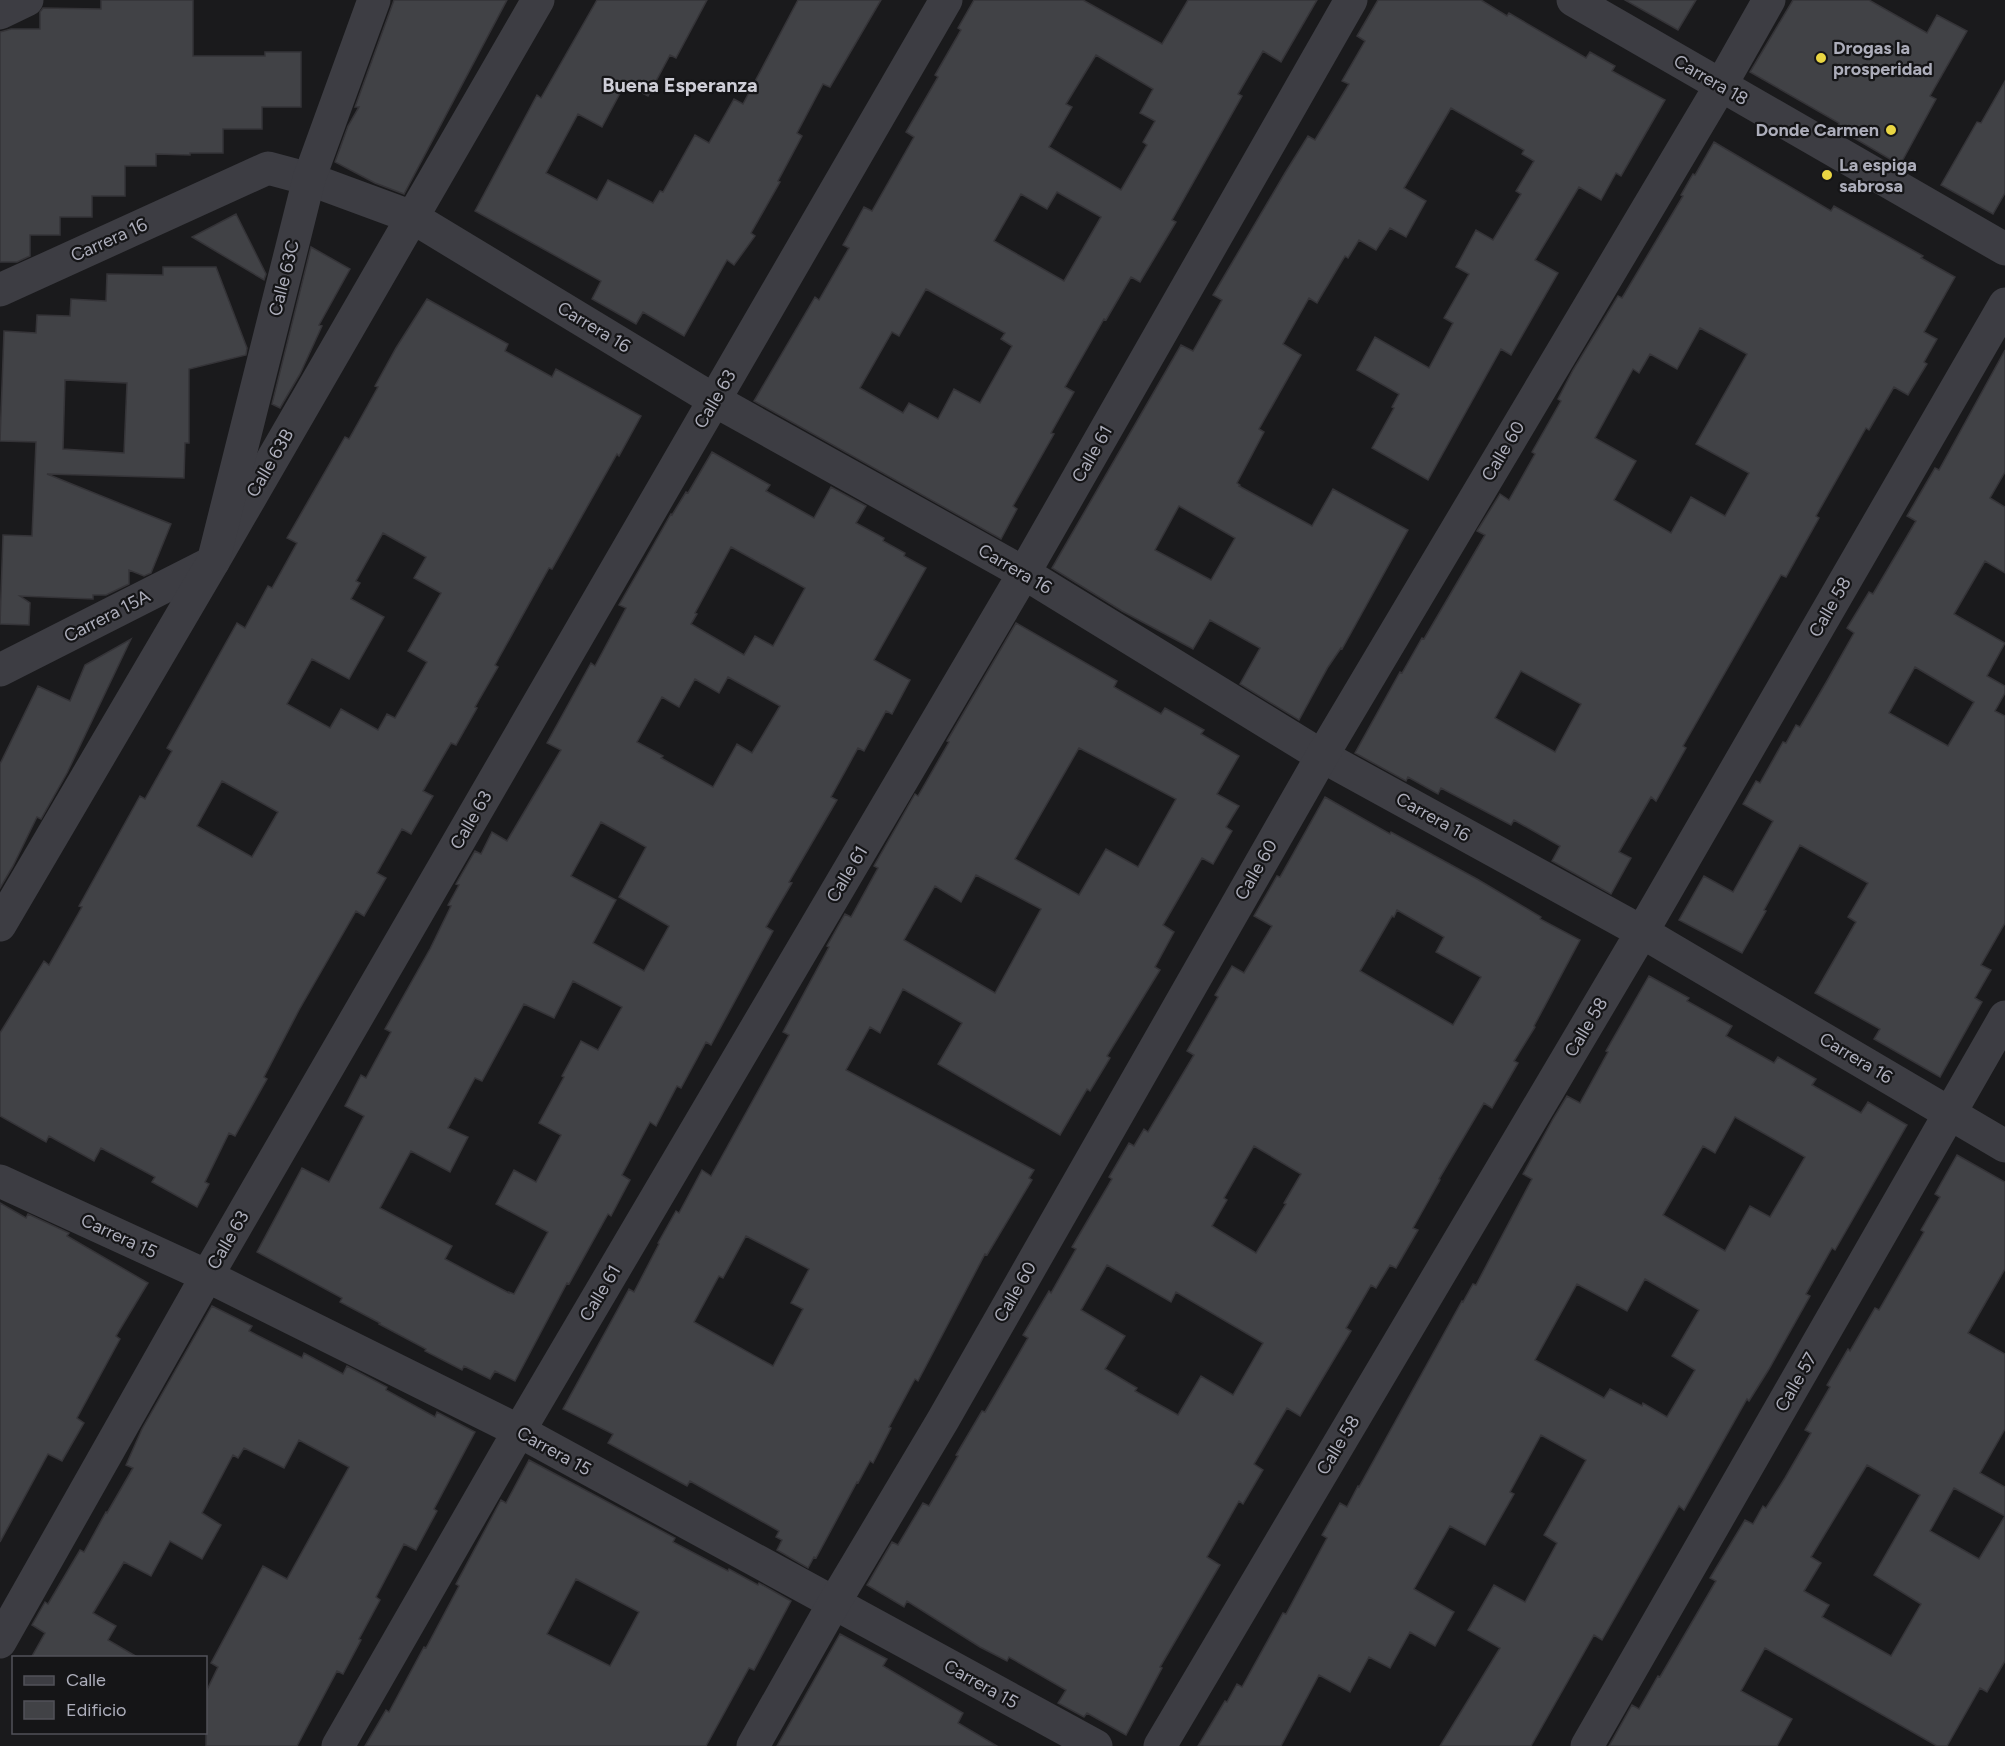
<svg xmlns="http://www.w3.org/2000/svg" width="2005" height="1746" font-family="Figtree,sans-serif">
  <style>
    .building { fill: #414246; stroke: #353438; stroke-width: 1.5; fill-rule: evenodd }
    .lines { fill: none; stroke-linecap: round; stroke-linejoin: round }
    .minor { stroke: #3d3d43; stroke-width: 33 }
    .tertiary { stroke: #3d3d43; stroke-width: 33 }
    .poi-dot { fill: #ead643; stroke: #151517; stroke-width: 2 }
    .labels { text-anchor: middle; stroke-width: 4.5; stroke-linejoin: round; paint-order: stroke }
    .poi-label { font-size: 18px; font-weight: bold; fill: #adaebb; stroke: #151517; text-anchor: start }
    .street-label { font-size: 18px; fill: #adaebb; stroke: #151517 }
    .neighbourhood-label { font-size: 20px; font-weight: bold; fill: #ceced7; stroke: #151517 }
  </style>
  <rect width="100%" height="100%" fill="#1a1a1c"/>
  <path class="building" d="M101,0H193V56H265V52H301V107H262V129H223V153H190V155L156,154V166H125V196H92V217H60V235H30V256L17,262H0V32L11,29H40V12L43,8L101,9Z
    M394,0H507L404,194L375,183L335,162L348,126L359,107H355Z
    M597,0H707L676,58L670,55L648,96L625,84L602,127L578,114L546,173L597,200L608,180L653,203L660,191L663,192L695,135L709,143L734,99L743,104L798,0H881L830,87L823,84L797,133L802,136L778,181L780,182L751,233L755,236L734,265L727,260L684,336L643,312L636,324L592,299L601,281L475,211L537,95L541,98Z
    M974,0H1083L1162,44L1188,0H1317L1281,62L1263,51L1238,94L1242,96L1172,220L1176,222L1140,282L1131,277L1106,320L1104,319L1065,387L1074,392L1051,433L1054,434L1013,506L1017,509L1001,539L754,401L815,297L819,300L849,248L843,245L864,207L872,211L914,137L906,132L938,77L935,75L961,30L958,28ZM1096,55L1153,89L1140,113L1155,121L1143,142L1147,145L1121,190L1049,147L1072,107L1066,104ZM1057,192L1101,217L1064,281L994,241L1021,194L1047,209ZM926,289L1005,333L1001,339L1012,346L980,403L954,389L938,419L909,403L903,413L860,388L892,332L899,336Z
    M1378,0H1481L1507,16L1509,13L1586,58L1590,52L1615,66L1612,71L1665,100L1621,176L1616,173L1601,200L1579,187L1535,260L1558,273L1511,355L1501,349L1428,480L1372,448L1394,408L1392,407L1399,394L1357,370L1375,337L1429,368L1453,323L1444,318L1469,274L1456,267L1476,230L1493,240L1521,194L1516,191L1534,161L1522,154L1524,150L1451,108L1404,188L1426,201L1406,237L1390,228L1376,250L1359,240L1348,258L1345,256L1317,303L1309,298L1283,344L1301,355L1259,429L1264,432L1237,483L1240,485L1239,486L1312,526L1333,489L1408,530L1342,649L1341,648L1328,667L1299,720L1240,684L1260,648L1210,620L1193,649L1122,611L1052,568L1181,345L1193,351L1222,300L1213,295L1285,173L1308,136L1315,140L1349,84L1342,81L1365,41L1357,36ZM1179,506L1235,538L1211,580L1155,550Z
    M1625,0H1696L1678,30Z
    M1793,0H1869L1927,33L1937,15L1967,31L1930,96L1936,99L1900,165L1837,128L1839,123L1750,72Z
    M2005,81V193L1993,214L1941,185L1977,122L1981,123Z
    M1714,142L1831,211L1834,206L1923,256L1921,258L1955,277L1924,332L1937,339L1924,362L1927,364L1908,395L1894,387L1869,430L1866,428L1816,516L1819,518L1786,577L1781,575L1683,746L1686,748L1656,801L1651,797L1619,852L1631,858L1611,894L1552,861L1560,846L1514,820L1511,825L1441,788L1438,794L1408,777L1406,781L1355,753L1400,672L1402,673L1422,638L1424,639L1485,535L1477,531L1500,494L1509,500L1535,454L1532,452L1561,401L1558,399L1573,370L1618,296L1622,298L1683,196L1681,195L1693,174L1695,175ZM1700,328L1747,354L1696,444L1749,473L1725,516L1691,497L1671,533L1614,500L1636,461L1595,438L1633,369L1639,373L1650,354L1677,369ZM1521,671L1581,704L1555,752L1495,718Z
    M236,214L266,274L264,280L192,237Z
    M311,247L350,269L319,325L322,326L300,374L280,408L272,404Z
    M163,267H216L247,348L246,355L189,369V443H185L184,478L47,474L171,524L151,573L144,576L129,570V584L106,595H93V599L20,596L30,603L29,625L0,624L3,535L32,536L36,442L0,441L4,331L36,333L37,315L70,316L71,299L106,301L107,274L163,275ZM65,380L127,383L124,453L63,449Z
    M427,299L508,344L505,351L552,377L556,369L641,416L619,456L617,454L552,569L549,568L495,665L498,667L475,707L477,708L456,745L451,743L423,791L433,796L411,834L402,829L377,873L386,878L364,916L356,911L299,1010L264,1077L267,1079L235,1136L229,1133L205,1182L209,1184L197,1207L152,1182L155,1177L101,1148L94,1161L49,1136L46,1142L0,1116V1033L44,961L49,965L82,907L79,906L140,796L145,799L172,751L167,748L237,623L245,628L268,586L272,588L297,543L287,538L345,437L349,439L378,387L375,386L396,348ZM383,533L426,557L414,578L441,593L408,651L427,662L395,718L387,714L378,730L341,709L330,728L287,704L312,659L349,679L384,617L351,599L360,583L356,581ZM222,781L278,812L252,857L197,826Z
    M2005,350V472L1990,498L2005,507V573L1985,561L1954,614L2005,643L1987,676L2005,686V693L1995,711L2005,716V923L1981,965L1991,970L1975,998L1982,1002L1940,1077L1874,1039L1880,1029L1815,993L1856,922L1848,917L1868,883L1800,845L1764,910L1766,911L1742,953L1679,920L1704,876L1733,892L1773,821L1743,804L1756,781L1760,783L1783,742L1786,743L1796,725L1800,727L1827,681L1854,633L1847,628L1869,592L1873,594L1916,521L1907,516L1935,468L1939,470ZM1915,667L1974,702L1948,746L1889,713Z
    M712,452L770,485L766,491L814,518L831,487L866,506L856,523L884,538L883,541L905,553L904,556L926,568L874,660L910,680L892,714L886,711L864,751L858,748L831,797L837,800L789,882L792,883L766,927L773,931L711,1045L706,1042L681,1088L677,1086L656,1126L650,1122L622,1175L630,1180L611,1216L608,1214L569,1284L567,1283L515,1381L495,1371L490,1379L464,1366L462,1370L425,1351L426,1349L379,1324L380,1323L340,1302L342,1298L257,1252L302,1168L329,1182L364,1116L345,1106L361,1075L366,1078L391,1032L385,1029L430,949L451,906L448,905L459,885L456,884L475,851L481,854L492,832L507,841L533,797L561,750L547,743L591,663L595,666L626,608L619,605L646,558L671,514L672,515L686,492L688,493ZM731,547L805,588L773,646L755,636L744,655L691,624L697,614L695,613ZM728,677L780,706L752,753L737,744L713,787L661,758L663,756L637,742L662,697L679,707L695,679L719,693ZM601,822L646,847L619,897L669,926L644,971L593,943L616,900L571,876ZM573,981L622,1007L598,1050L581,1041L562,1076L564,1077L539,1123L561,1135L536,1182L514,1170L496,1204L548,1232L514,1294L509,1292V1293L445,1259L452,1246L380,1208L411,1151L450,1172L468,1137L448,1128L475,1078L482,1081L524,1004L554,1018Z
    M1016,623L1117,681L1114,687L1161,714L1165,708L1204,730L1201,734L1239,756L1217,794L1239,806L1226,827L1232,831L1213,864L1202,858L1163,925L1174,932L1155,967L1160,970L1107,1056L1110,1058L1090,1091L1087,1089L1060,1135L938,1064L962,1023L903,989L880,1033L870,1027L846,1070L1034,1170L1029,1178L1032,1180L987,1255L985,1254L918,1381L915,1379L889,1427L891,1428L873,1463L870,1461L858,1483L857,1482L816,1558L814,1557L808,1568L777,1550L782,1540L776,1537L779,1531L690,1481L687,1486L608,1443L613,1434L563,1409L629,1289L634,1292L659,1244L658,1243L676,1211L679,1213L702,1170L711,1176L789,1035L783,1032L829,947L827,946L845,914L851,917L878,868L874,866L915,794L918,796L949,742L947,741ZM1079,748L1176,799L1138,867L1106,849L1079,895L1015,859ZM976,875L1041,909L995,993L904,940L935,886L961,902ZM746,1236L809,1269L791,1303L803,1309L773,1366L694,1322L719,1276L723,1278Z
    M131,639L67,773L41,819L37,817L13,866L0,888V764L38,686L70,701L85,665Z
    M1325,797L1390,834L1391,832L1477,879L1541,917L1540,919L1580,940L1534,1026L1535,1027L1514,1061L1518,1063L1492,1108L1484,1103L1439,1179L1440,1180L1413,1228L1418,1230L1396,1268L1390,1265L1376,1288L1371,1285L1346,1328L1351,1331L1300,1416L1287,1408L1254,1464L1263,1470L1243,1504L1239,1501L1207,1557L1220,1565L1160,1667L1162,1668L1126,1735L1087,1713L1084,1717L1058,1703L1066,1690L1009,1657L1007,1661L980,1647L907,1601L904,1607L867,1585L892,1542L898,1545L923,1503L929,1506L958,1456L956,1455L982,1411L985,1412L1028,1338L1023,1335L1049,1291L1051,1293L1076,1249L1072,1247L1112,1179L1109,1177L1129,1143L1134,1146L1144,1129L1148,1132L1194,1055L1187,1051L1218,997L1215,995L1232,966L1244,973L1272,926L1254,916L1277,876L1280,877ZM1397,910L1444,937L1436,952L1481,977L1453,1025L1360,971L1392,916L1394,917ZM1254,1146L1301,1174L1284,1203L1286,1204L1256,1253L1212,1226L1227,1200L1224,1198ZM1107,1265L1171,1302L1176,1292L1263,1343L1233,1395L1201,1376L1178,1415L1135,1391L1137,1388L1105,1369L1125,1336L1081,1310Z
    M1649,976L1689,998L1687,1001L1732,1026L1726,1036L1774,1063L1778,1057L1816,1079L1812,1085L1861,1113L1868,1102L1907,1125L1835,1250L1832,1248L1806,1294L1810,1296L1769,1369L1749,1401L1747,1399L1684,1510L1679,1506L1602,1640L1594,1635L1531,1746H1440L1500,1648L1468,1630L1494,1585L1525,1602L1557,1543L1544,1535L1586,1460L1541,1435L1510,1492L1514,1494L1485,1545L1450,1526L1414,1589L1454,1612L1435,1646L1410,1632L1390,1668L1369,1657L1350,1692L1319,1675L1281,1746H1198L1225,1701L1227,1702L1237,1684L1242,1687L1283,1613L1286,1614L1327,1538L1322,1535L1340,1503L1347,1507L1358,1486L1359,1487L1462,1301L1463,1302L1473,1284L1476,1285L1532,1179L1523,1174L1553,1119L1567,1096L1580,1103L1608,1052L1606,1051ZM1735,1117L1805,1157L1770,1217L1750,1206L1725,1251L1663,1215L1703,1146L1715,1153ZM1645,1279L1699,1310L1672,1356L1695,1370L1667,1417L1643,1403L1642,1406L1610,1389L1604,1398L1535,1360L1577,1284L1627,1311Z
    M1957,1155L2005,1182V1269L1968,1333L2005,1354V1429L1980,1473L2005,1487V1661L1987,1692L1980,1688L1947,1746H1937L1765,1648L1741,1691L1792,1719L1777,1746H1609L1632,1705L1639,1709L1658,1676L1660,1677L1716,1581L1710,1578L1745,1520L1753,1524L1763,1506L1766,1508L1785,1478L1811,1433L1805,1430L1830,1387L1827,1385L1848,1349L1850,1351L1875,1308L1879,1310L1924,1232L1921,1230L1940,1197L1935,1194ZM1867,1465L1920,1495L1874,1575L1921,1604L1891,1656L1822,1617L1829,1605L1804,1591L1821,1563L1811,1557ZM1954,1488L2005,1516L1979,1559L1930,1531Z
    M0,1203L26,1218L28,1214L69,1233L67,1236L148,1283L116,1336L120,1339L77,1418L84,1423L62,1461L48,1454L0,1542Z
    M212,1306L252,1326L249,1331L302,1358L304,1353L343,1374L347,1366L387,1387L386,1390L435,1417L437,1412L475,1432L434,1509L437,1511L416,1550L404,1544L376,1597L380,1600L359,1639L361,1640L343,1674L337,1671L297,1746H206V1692L218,1667L211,1663L263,1566L287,1579L349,1467L299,1440L284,1468L244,1448L238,1458L233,1455L202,1513L221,1525L202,1559L170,1541L151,1576L124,1562L93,1613L116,1626L108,1640L139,1658H31L45,1633L32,1625L45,1602L48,1604L80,1550L84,1552L106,1512L107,1513L133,1468L126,1465L142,1429Z
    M529,1460L675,1538L673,1542L728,1571L729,1569L758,1585L759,1583L791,1601L754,1670L749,1668L706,1746H365L386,1710L389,1712L424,1647L426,1648L459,1586L456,1584L501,1500L506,1503ZM576,1579L639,1612L610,1666L547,1634Z
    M840,1634L887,1659L883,1666L963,1713L958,1723L997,1746H777Z"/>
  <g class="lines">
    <path class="minor" d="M0,13L27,0
      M0,290L268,168L309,179L412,217L714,400L1024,573L1322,756L1642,932L2005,1146
      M0,670L213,562L538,0
      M0,1181L207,1276L519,1431L1096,1746
      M0,1642L207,1276L946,0
      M338,1746L519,1431L1024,573L1351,0
      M1160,1746L1642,932L2005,304
      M1587,1746L2005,1017"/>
    <path class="tertiary" d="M1573,0L2005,249
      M0,925L213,562L309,179L374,0
      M753,1746L834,1603L943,1420L1322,756L1721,85L1769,0"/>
  </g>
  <g class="poi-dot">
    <circle cx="1821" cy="58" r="6"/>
    <circle cx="1891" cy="130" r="6"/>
    <circle cx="1827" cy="175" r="6"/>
  </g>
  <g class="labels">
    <g class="poi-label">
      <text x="1833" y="54">Drogas la<tspan x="1833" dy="21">prosperidad</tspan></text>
      <text x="1879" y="136" text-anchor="end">Donde Carmen</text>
      <text x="1839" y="171">La espiga<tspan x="1839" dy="21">sabrosa</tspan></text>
    </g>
    <g class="street-label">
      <text transform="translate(1711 80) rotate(30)" y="6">Carrera 18</text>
      <text transform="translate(109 240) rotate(-24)" y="6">Carrera 16</text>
      <text transform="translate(284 278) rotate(-76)" y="6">Calle 63C</text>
      <text transform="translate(594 327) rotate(31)" y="6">Carrera 16</text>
      <text transform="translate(715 399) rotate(-60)" y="6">Calle 63</text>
      <text transform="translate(1503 451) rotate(-59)" y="6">Calle 60</text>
      <text transform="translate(1092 454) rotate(-60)" y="6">Calle 61</text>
      <text transform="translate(270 463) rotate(-60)" y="6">Calle 63B</text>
      <text transform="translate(1015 569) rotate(30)" y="6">Carrera 16</text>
      <text transform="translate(1830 607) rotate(-60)" y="6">Calle 58</text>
      <text transform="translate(107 616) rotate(-27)" y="6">Carrera 15A</text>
      <text transform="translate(1433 817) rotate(29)" y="6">Carrera 16</text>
      <text transform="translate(471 820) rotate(-60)" y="6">Calle 63</text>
      <text transform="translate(1256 870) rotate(-60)" y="6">Calle 60</text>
      <text transform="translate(847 874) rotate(-59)" y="6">Calle 61</text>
      <text transform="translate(1586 1027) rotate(-59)" y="6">Calle 58</text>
      <text transform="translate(1856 1058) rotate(31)" y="6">Carrera 16</text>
      <text transform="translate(119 1236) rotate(25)" y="6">Carrera 15</text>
      <text transform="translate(228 1240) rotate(-60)" y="6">Calle 63</text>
      <text transform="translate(1015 1292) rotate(-60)" y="6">Calle 60</text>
      <text transform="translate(600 1293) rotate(-59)" y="6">Calle 61</text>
      <text transform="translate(1796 1382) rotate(-60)" y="6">Calle 57</text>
      <text transform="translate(1338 1445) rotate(-59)" y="6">Calle 58</text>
      <text transform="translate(554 1451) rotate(29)" y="6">Carrera 15</text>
      <text transform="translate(981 1684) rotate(29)" y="6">Carrera 15</text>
    </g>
    <g class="neighbourhood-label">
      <text x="680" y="92">Buena Esperanza</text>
    </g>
  </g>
  <rect x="12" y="1656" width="195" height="78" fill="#151517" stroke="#525259" stroke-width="1.5"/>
  <rect x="24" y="1676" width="30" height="9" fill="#3d3d43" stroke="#525259" stroke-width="1.5"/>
  <text x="66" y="1686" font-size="18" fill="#adaebb">Calle</text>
  <rect x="24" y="1701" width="30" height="18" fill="#414246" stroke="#525259" stroke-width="1.5"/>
  <text x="66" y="1716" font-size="18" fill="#adaebb">Edificio</text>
</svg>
